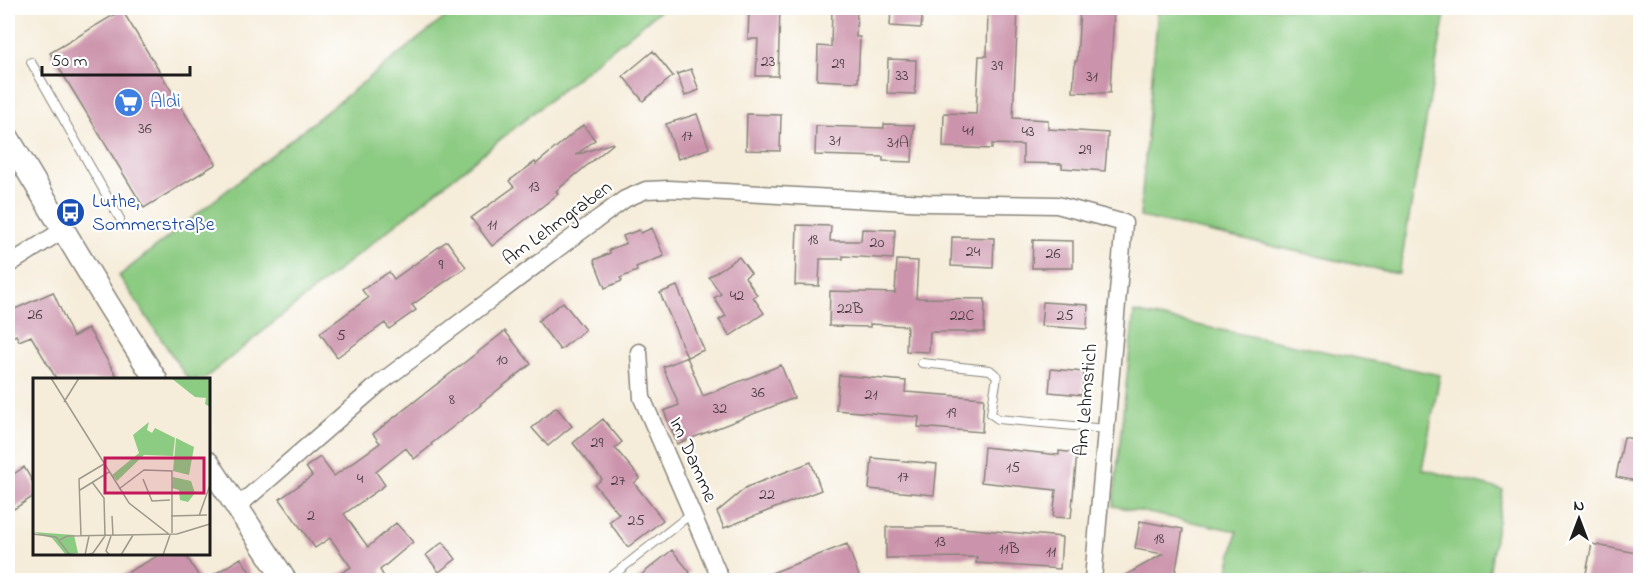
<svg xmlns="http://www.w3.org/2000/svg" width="1648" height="588" viewBox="0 0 1648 588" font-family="'Indie Flower',sans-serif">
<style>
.green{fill:#8ccb82;stroke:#54744f;stroke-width:1.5}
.building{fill:#cc94ac}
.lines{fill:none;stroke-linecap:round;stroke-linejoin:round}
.lane-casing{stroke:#88847a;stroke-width:10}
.street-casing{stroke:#88847a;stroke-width:19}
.secondary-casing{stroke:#88847a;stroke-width:25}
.lane{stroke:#fff;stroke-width:8}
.street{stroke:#fff;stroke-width:16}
.secondary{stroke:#fff;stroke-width:22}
.labels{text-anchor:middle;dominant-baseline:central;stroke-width:4.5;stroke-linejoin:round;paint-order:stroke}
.number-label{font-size:16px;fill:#483a40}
.shop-label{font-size:20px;fill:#366cbe;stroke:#fff;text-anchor:start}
.transit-label{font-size:20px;fill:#164399;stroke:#fff;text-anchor:start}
.street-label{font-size:20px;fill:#1c1c1c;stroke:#fff}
.inset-road{fill:none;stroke:#9e998d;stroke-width:1.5}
.view{fill:#c2185b;fill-opacity:0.15;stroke:#c2185b;stroke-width:3}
.inset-edge{fill:none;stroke:#1c1c1c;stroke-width:3}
</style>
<rect width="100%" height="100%" fill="#fff"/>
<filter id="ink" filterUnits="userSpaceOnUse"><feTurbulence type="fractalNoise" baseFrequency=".0167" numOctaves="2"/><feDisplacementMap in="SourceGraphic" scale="12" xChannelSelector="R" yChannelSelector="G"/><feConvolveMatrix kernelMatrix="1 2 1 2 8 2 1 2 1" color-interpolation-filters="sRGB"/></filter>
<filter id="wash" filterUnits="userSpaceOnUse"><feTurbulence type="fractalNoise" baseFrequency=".008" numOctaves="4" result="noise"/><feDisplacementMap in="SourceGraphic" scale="24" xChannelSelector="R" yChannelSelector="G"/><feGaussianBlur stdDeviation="1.35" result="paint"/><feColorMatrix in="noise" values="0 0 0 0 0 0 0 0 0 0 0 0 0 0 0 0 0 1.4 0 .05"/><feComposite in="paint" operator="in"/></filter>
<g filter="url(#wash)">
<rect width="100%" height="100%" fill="#f5ecd9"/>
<path class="green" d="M457 8H663L204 379H188L119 276Z
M1158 8H1446L1399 274 1140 217Z
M1134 312 1440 375 1422 469 1503 490 1488 580H1226L1237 531 1113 506Z"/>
<g id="blocks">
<path class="building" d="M749 8H780L778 76H756L758 39H748Z
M832 8H857L856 37H860L858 82 817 80 818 46 831 47Z
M891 8H923L921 28 890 26Z
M988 8H1018L1013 118 1048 120V129L1108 133 1105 171 1062 168V164L1023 163V145L992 144V149L943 147 944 113 976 114 979 56H987Z
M1080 8H1114L1110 93 1073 92 1075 61H1077Z
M122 10 216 164 144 208 50 53Z
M653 51 673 76 643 101 623 76Z
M888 59 916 60 915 94 887 93Z
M691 69 699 90 685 96 677 74Z
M697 114 709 148 678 159 666 124Z
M747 114 781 115 780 151 746 150Z
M884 124 914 125 912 162 883 161V157L815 155 816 126 884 128Z
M583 125 595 140 576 155 612 143 613 144 556 191 558 194 492 246 471 218 514 187 509 181 535 162 536 164Z
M797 225 831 226 830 241H861L862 229 895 230 893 259 843 256V259H820L819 286 795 285Z
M652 228 664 256 636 267 637 271 620 278 622 281 605 288 594 260 610 253 609 250 626 243 623 236 639 230 641 233Z
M952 237 994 238 993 268 951 266Z
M1033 240 1073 241V268H1032Z
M447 241 466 267 412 305 416 310 389 329 385 323 337 357 320 333 368 298 362 290 389 272 394 279Z
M739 257 751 273 745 277 757 295 753 297 764 313 730 336 719 320 726 316 714 298 721 294 709 277Z
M897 260 918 261 916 298 985 299 984 332H930L929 352 906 351 907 326 870 324V327L829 326 830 291 895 293Z
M677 286 704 350 687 357 660 293Z
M53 292 73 337 88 328 119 380H57L31 336 19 341 16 335 8 339V312Z
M563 302 585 330 560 350 538 321Z
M1043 302 1088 305 1087 329 1041 326Z
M505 331 531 364 480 404 481 405 431 444 432 445 414 459 406 448 376 472 385 485 344 514 368 547 396 523 413 542 380 570 386 580H330L351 567 330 538 315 548 280 499 312 476 306 467 320 457 334 476 380 443 373 434Z
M687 357 703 396 781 365 794 398 677 444 664 411 679 405 663 367Z
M1051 369 1084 372 1082 395 1049 392Z
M839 375 906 381 905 392 984 398 982 432 918 427 919 417 836 410Z
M556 407 572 426 548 446 532 428Z
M603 419 622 442 615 448 640 478 634 483 663 520 628 547 609 522 619 514 595 485 602 479 573 443Z
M1624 437 1641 441V482L1616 477Z
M984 447 1059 455V451L1077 453 1071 518 1053 517 1056 490 981 482Z
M872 458 937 464 934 495 869 489Z
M811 462 821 490 724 528 717 512 747 487Z
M24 467 34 484V496L14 509 8 499V478Z
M1140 521 1183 529 1174 580H1117L1163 554 1135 549Z
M886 527H951L1062 537 1060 569 976 563 977 557 886 558Z
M443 542 456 559 439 572 426 555Z
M847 544 859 576 848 580H756V579Z
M1592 544 1641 554V580H1596L1585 578Z
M672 550 690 572 679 580H635Z
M161 554H185L201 580H114Z
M241 558 255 580H205Z"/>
</g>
</g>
<g filter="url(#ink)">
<use href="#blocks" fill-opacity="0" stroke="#88847a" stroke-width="1.5"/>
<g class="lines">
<defs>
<path id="lane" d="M31 62 120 219
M922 363 990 370 997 376 991 414 998 419 1106 429
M607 580 692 513"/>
<path id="street" d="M8 265 63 230
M639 352 642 398 721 580
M237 507 380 383 573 237 625 199 646 190 669 189 927 203 1057 205 1124 223 1093 580"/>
<path id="secondary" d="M8 138 108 304 156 380
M208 463 285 580"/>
</defs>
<use href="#lane" class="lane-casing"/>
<use href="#street" class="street-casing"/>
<use href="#secondary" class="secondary-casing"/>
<use href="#lane" class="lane"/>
<use href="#street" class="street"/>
<use href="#secondary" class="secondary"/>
</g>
</g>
<defs>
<symbol id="supermarket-disc" viewBox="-11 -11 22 22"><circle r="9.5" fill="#3f7fe0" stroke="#fff"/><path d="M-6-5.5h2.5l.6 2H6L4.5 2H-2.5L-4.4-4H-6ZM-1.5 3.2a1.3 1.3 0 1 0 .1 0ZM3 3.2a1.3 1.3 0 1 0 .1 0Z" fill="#fff"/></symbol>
<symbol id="bus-disc" viewBox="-11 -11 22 22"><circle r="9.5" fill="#1a4fb4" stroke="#fff"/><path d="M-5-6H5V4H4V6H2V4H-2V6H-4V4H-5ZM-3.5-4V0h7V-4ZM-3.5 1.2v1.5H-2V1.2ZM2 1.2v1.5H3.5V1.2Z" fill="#fff"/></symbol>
</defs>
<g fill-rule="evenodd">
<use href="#supermarket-disc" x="112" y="86" width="33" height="33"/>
<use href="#bus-disc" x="54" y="196" width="33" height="33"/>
</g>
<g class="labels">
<g class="number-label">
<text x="768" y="62">23</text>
<text x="838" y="64">29</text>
<text x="997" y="66">39</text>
<text x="902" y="76">33</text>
<text x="1092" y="77">31</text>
<text x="145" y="129">36</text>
<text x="968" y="131">41</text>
<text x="1028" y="132">43</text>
<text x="687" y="136">17</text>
<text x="835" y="141">31</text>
<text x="898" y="143">31A</text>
<text x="1085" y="150">29</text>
<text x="534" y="187">13</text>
<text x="492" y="225">11</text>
<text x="813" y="240">18</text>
<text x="877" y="243">20</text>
<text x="973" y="252">24</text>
<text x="1053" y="254">26</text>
<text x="441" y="265">9</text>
<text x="737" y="296">42</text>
<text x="850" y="309">22B</text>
<text x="35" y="315">26</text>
<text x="962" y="316">22C</text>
<text x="1065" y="316">25</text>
<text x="341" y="336">5</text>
<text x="502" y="360">10</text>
<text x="758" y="393">36</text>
<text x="871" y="395">21</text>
<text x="452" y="400">8</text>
<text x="720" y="409">32</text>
<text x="951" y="413">19</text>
<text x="597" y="443">29</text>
<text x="1013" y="468">15</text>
<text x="903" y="477">17</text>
<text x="360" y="479">4</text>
<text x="618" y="481">27</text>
<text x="767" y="495">22</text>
<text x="311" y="516">2</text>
<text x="636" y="521">25</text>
<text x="1159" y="539">18</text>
<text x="940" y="542">13</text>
<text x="1009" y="549">11B</text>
<text x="1051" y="552">11</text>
</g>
<g class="shop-label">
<text x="150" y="102">Aldi</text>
</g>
<g class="transit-label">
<text x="92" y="202">Luthe,<tspan x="92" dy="23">Sommerstraße</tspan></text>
</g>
<g class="street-label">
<text transform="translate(558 224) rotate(-36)">Am Lehmgraben</text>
<text transform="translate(1087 400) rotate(-85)">Am Lehmstich</text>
<text transform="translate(692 460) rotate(66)">Im Damme</text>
</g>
</g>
<g transform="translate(33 378)">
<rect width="177" height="177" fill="#f5ecd9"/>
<path d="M138 0H177V29L172 26 173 20 162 19ZM116 44 114 52 119 55 122 50 142 60 140 78 111 77 84 103 79 97 106 75 100 57ZM143 60 161 69 156 97 140 93ZM140 99 158 103 162 115 155 124 147 122 146 112 139 110ZM0 154 41 157 45 175 33 177 19 160Z" fill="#8ccb82"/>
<path class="inset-road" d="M18 0 96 125 137 157M31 24 46 0M110 101 119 123 137 122M59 104 71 120 72 158M86 111 111 92 139 93V155M47 112 76 94M79 138 80 158M138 138 174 137M166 138 177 107M0 156 23 159 37 177M48 158 46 101 71 86M27 162 34 158 144 156 177 146M76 176 73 173 78 158M52 177 56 158M54 177 60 175 72 158M88 177 100 157M130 177 137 157"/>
<path class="view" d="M72 80H171V115H72Z"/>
<rect width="177" height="177" class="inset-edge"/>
</g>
<rect width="1648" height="588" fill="none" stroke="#fff" stroke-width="30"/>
<g transform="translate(1579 519)" stroke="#ffffff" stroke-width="4.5" paint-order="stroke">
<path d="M0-4.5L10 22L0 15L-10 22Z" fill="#1c1c1c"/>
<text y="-9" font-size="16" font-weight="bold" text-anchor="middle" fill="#1c1c1c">N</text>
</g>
<path d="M42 66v9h148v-9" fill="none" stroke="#1c1c1c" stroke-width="3"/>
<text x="51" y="66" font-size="18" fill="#1c1c1c" stroke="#ffffff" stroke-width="4.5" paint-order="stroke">50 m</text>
</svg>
